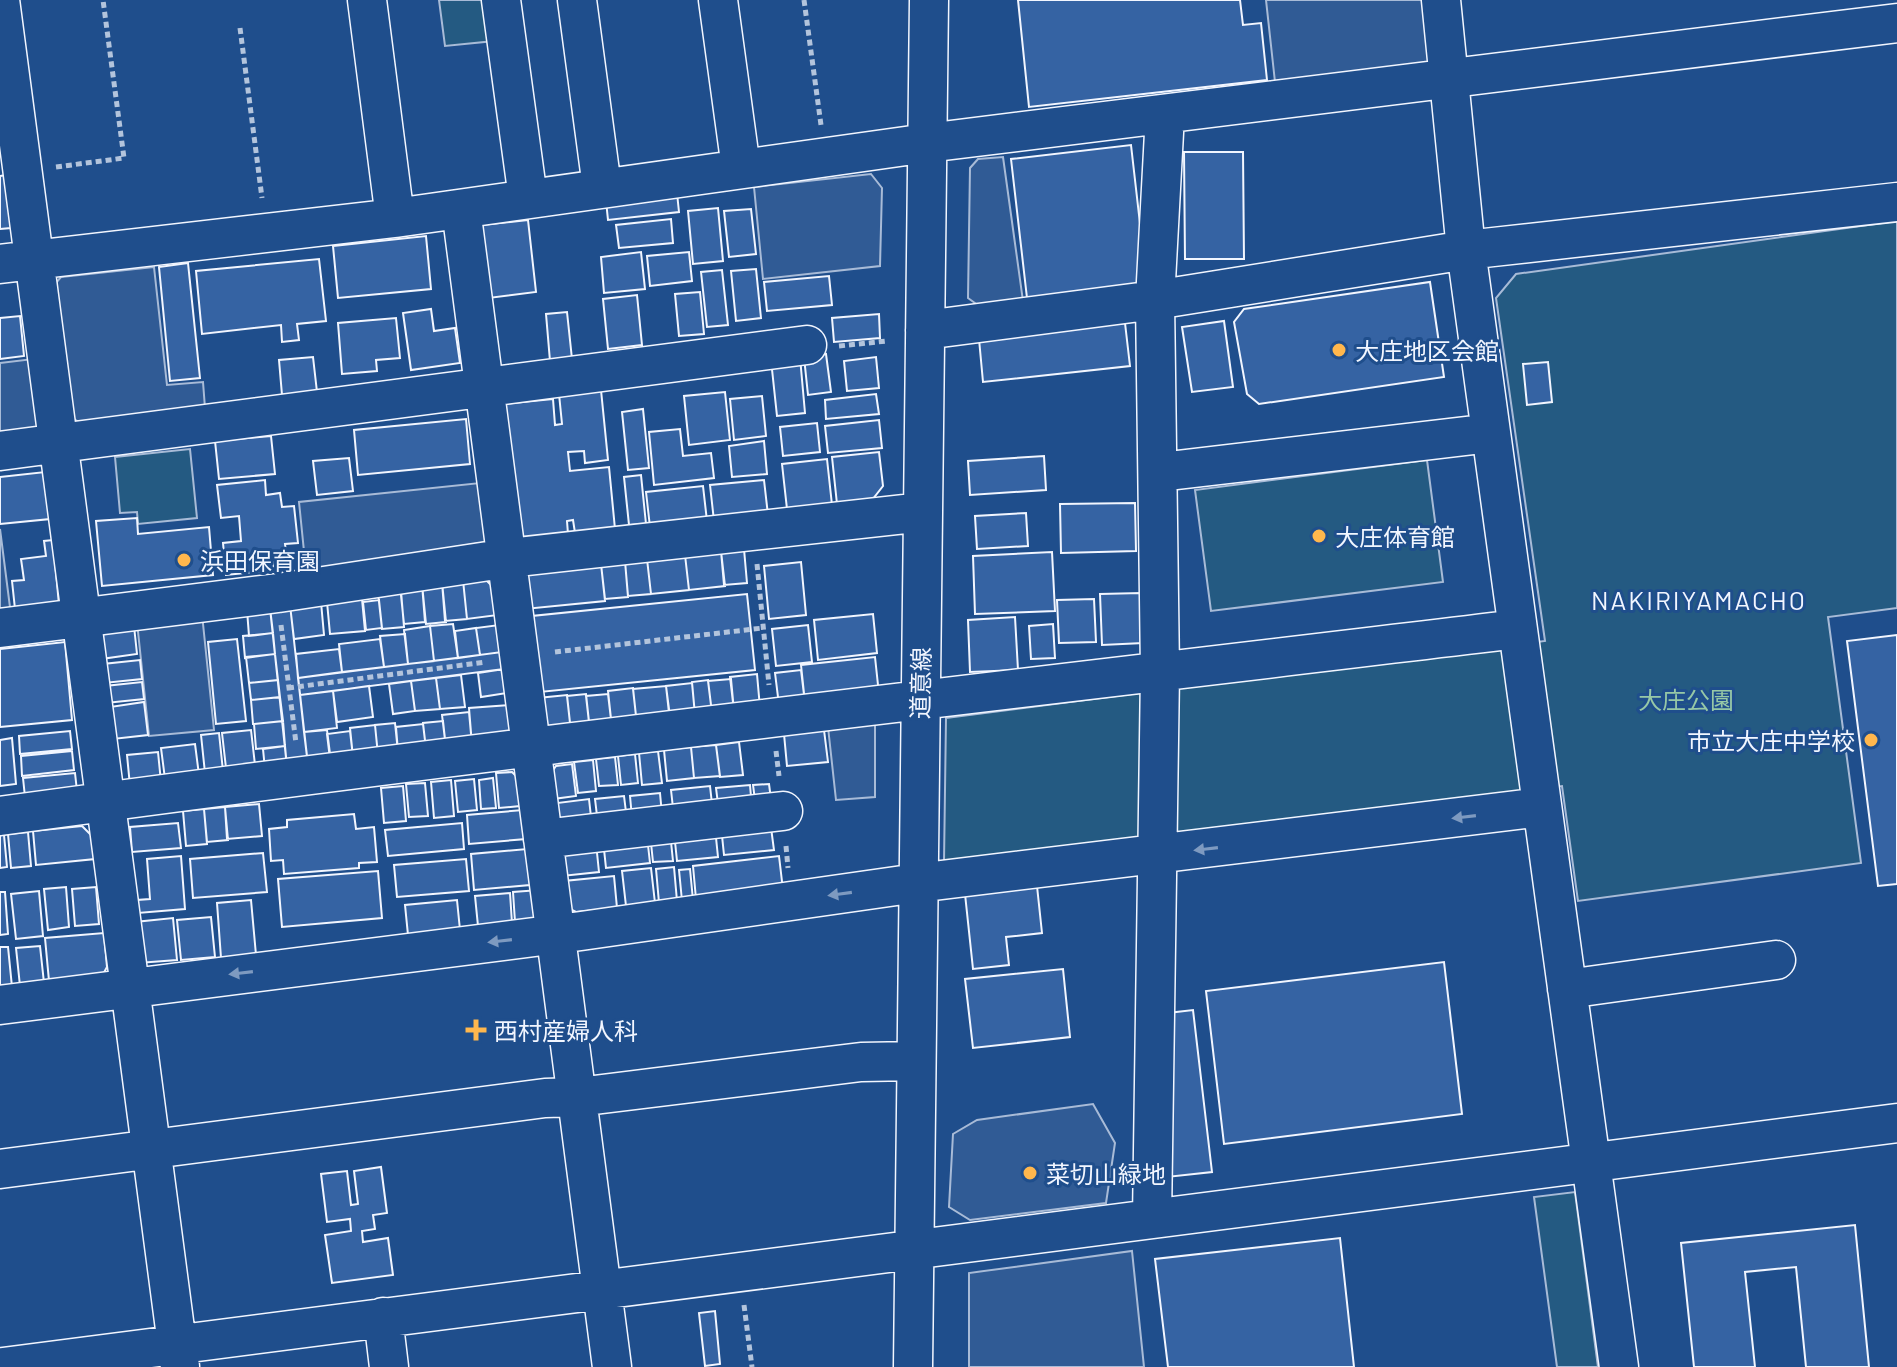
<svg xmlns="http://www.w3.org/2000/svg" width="1897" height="1367" viewBox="0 0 1897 1367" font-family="Barlow,'Noto Sans JP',sans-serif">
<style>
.green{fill:#245a82;stroke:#a8bbd7;stroke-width:2}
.parking{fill:#305b95;stroke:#a8bbd7;stroke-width:2}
.building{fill:#3563a3;stroke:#f2f6ff;stroke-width:2}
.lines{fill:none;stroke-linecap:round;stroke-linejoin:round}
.minor-casing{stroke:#f2f6ff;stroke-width:41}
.path{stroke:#b3c4dc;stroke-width:5;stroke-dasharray:6 4;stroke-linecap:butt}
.minor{stroke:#1f4e8c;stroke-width:38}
.oneway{fill:#7e9ac0}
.poi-dot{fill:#ffb74d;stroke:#1f4e8c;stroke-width:3}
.labels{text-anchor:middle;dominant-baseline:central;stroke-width:6;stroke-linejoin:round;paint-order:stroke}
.poi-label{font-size:24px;fill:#f2f6ff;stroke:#1f4e8c;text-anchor:start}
.street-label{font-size:24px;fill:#f2f6ff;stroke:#1f4e8c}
.park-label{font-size:24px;fill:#97c8a6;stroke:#1f4e8c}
.neighbourhood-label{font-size:26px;letter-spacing:2px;fill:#f2f6ff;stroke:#1f4e8c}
</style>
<rect width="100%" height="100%" fill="#1f4e8c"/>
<path class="green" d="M439 0H489L494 41 445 46Z
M1897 221V608L1828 617 1861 863 1578 901 1562 786 944 862 946 718 1545 641 1496 298 1516 274Z
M190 449 197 518 138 524 137 512 120 513 115 457Z
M1427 460 1443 582 1211 611 1195 490Z
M1575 1192 1598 1367H1557L1534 1197Z"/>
<path class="parking" d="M1266 0H1424L1431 66 1275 82Z
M1003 157 1023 301 979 306 968 298 970 168 978 159Z
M871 174 882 188 880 266 763 279 754 187Z
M154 267 167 385 203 382 205 408 84 425 69 416 55 284 61 277Z
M33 359 40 428 0 432V363Z
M480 483 486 542 306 571 299 502Z
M0 529 11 615 0 617Z
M202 614 214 730 149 736 137 622Z
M875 722V797L836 800 828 727Z
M1093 1104 1115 1143 1106 1203 970 1220 949 1207 953 1134 977 1120Z
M1132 1251 1144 1367H969V1273Z"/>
<path class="building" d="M1018 0H1240L1243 25 1261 23 1267 80 1029 107Z
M1131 145 1146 276 1138 284 1027 298 1011 159Z
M1184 152H1243L1244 259H1185Z
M6 175 11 228 0 229V176Z
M677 193 679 212 608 220 606 201Z
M718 208 723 261 693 264 688 211Z
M751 209 756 254 729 257 724 211Z
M671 219 673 243 619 248 616 225Z
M528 220 536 292 489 298 481 225Z
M426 236 431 289 338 298 333 246Z
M641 252 645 289 604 293 601 257Z
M689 252 692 281 650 286 647 256Z
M319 259 326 321 297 324 299 340 282 342 281 325 202 334 196 271Z
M188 263 200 378 170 381 159 267Z
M756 269 761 318 736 321 731 271Z
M722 270 728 325 707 327 701 272Z
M829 276 832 305 767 311 764 282Z
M1430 282 1444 377 1259 404 1247 394 1234 322 1244 309Z
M700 292 704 334 679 336 675 294Z
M637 295 642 345 608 349 603 299Z
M431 309 434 331 455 328 460 363 411 370 403 313Z
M567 312 572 359 550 361 546 314Z
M879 314 880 338 834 342 832 318Z
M20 316 24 356 0 359V318Z
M396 318 400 358 376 360 377 371 342 374 338 323Z
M1224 321 1233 387 1192 392 1182 327Z
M1125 323 1130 366 983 382 979 339Z
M826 354 831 392 808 395 804 357Z
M313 357 317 392 282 395 279 360Z
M800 357 805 413 777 416 771 360Z
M876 357 879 388 847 391 844 361Z
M1548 362 1552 402 1527 405 1523 364Z
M601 390 608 460 585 463 584 451 568 452 570 471 609 467 615 529 575 533 573 520 567 521 568 534 517 539 503 404 553 399 555 425 562 424 559 394Z
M725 392 730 440 689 445 684 396Z
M876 394 879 414 826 419 825 400Z
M762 396 766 436 734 440 730 399Z
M643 409 649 468 628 470 622 412Z
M466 419 470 464 358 475 354 430Z
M879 420 882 448 828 453 825 426Z
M817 423 820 452 783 456 780 427Z
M680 429 683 456 711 453 714 478 654 485 649 432Z
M271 436 275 474 219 479 215 441Z
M764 441 767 474 732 477 729 446Z
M879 452 883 486 872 500 837 504 832 457Z
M1044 456 1046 490 970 495 968 461Z
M349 458 353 491 317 495 313 461Z
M827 459 832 505 787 509 782 464Z
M45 472 50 519 0 524V477Z
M641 475 646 524 629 525 624 477Z
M265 480 266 495 280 493 282 507 294 506 298 543 285 544 287 560 273 561 274 570 226 575 223 543 241 541 239 516 221 518 217 485Z
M764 480 768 515 714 521 710 485Z
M703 486 707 521 650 527 646 492Z
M1135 503 1136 551 1061 553 1060 504Z
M1026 513 1028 546 977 549 975 516Z
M137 518 138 534 209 527 213 575 102 586 96 521Z
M53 540 59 605 15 609 12 581 24 580 21 559 46 556 44 541Z
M744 549 747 583 724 585 721 551Z
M721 551 725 586 689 590 685 555Z
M1052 552 1055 611 975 614 973 556Z
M685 555 689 590 651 594 647 559Z
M647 559 651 594 628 596 625 561Z
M625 561 628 597 605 599 601 564Z
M801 562 806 615 769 619 764 566Z
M601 564 605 601 525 609 523 580 529 571Z
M483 577 495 589 498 615 467 619 463 580Z
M463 580 467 619 445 621 442 582Z
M442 582 446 622 426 624 422 584Z
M422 584 425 622 404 624 400 586Z
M401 591 404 627 382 629 378 593Z
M1141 593 1143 643 1102 645 1100 594Z
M747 594 755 670 540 692 532 616Z
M362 599 365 631 330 634 327 602Z
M1094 599 1096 642 1059 643 1057 600Z
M379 600 382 628 366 630 363 602Z
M321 602 324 635 294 639 290 605Z
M290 605 308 765 287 767 270 608Z
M270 608 273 633 249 636 247 610Z
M873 614 877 653 818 660 814 620Z
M1015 617 1018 670 970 672 968 620Z
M453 624 458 658 434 661 430 626Z
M1053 624 1055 658 1031 659 1029 626Z
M499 625 502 652 480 655 476 628Z
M808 625 812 662 776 666 772 629Z
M134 626 137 654 101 659 98 636 106 629Z
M430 626 434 661 408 664 404 630Z
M476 628 480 655 458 658 455 631Z
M273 633 275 654 245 658 243 636Z
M405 634 408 664 384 667 380 636Z
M1897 635V884L1878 886 1847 641Z
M237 639 246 721 216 724 208 642Z
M380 639 384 667 342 672 339 644Z
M65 642 72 720 0 727V649Z
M339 649 342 672 298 678 296 654Z
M502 652 504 669 300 695 298 678Z
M275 654 278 680 249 683 246 657Z
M875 657 878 685 871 694 805 703 801 665Z
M140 660 142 679 104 683 103 664Z
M504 669 507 693 481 697 478 673Z
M801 670 805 703 779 705 775 673Z
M757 674 760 708 734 711 730 677Z
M461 675 465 707 440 709 436 678Z
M436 678 440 709 415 711 411 681Z
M731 679 734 711 712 713 708 681Z
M278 680 280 697 251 700 249 683Z
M708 680 712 713 695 715 692 682Z
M411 681 415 711 393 714 389 684Z
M142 682 144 699 106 703 105 686Z
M692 683 695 715 670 717 666 686Z
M369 686 373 717 337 722 333 691Z
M666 686 670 722 637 725 633 689Z
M633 688 637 725 612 728 608 691Z
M333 691 337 728 304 732 300 695Z
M586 694 590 731 571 732 567 696Z
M608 694 612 728 590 731 586 696Z
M567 695 571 732 541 729 538 698Z
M280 697 283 721 253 724 251 700Z
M144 702 148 735 113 739 110 707Z
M510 705 512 731 472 745 469 708Z
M469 712 472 745 446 748 442 715Z
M283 721 285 746 256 749 254 724Z
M443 721 446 748 426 749 423 723Z
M395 723 398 752 378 755 375 725Z
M423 724 426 749 398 752 396 727Z
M375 725 378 755 353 757 350 728Z
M251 730 255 765 226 768 222 733Z
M327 730 331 762 308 765 304 732Z
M824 730 828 762 787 766 784 734Z
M70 731 72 749 20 754 19 736Z
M350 731 353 757 330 759 327 734Z
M219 733 223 771 205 773 201 735Z
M12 738 16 784 0 786V740Z
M739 742 743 775 720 777 716 745Z
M195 744 199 775 165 779 161 748Z
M716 745 720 776 694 778 691 747Z
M285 746 287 767 265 769 263 749Z
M691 747 694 778 667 781 664 750Z
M72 751 74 770 22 776 21 756Z
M658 751 662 783 642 785 639 753Z
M158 752 161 782 130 786 127 755Z
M635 754 638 783 621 785 618 756Z
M615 757 618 785 599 786 596 759Z
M593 760 596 791 578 793 574 762Z
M572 764 576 796 553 799 551 773 556 766Z
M512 772 518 778 520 806 499 808 496 773Z
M75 773 77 791 25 797 23 778Z
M493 778 496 808 481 809 479 780Z
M474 779 477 810 458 812 455 781Z
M451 780 454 816 434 818 431 782Z
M425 783 428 816 409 817 406 784Z
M769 784 772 807 756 808 753 785Z
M750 785 752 808 719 812 716 788Z
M403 786 406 821 384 823 381 788Z
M710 786 713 813 674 817 671 790Z
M660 793 662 815 632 818 630 796Z
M624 796 627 820 598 824 595 799Z
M589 799 592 826 560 830 557 803Z
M259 804 262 836 227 839 225 807Z
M225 807 228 840 207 842 204 809Z
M204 809 207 844 186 846 183 811Z
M523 810 526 839 469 844 467 815Z
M354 814 356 829 374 827 377 862 359 863V868L284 874 283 860 271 861 269 829 287 827V820Z
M770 820 774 850 724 855 721 826Z
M178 823 181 848 132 852 130 827Z
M462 823 464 849 388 856 385 830Z
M82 826 93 837 95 859 36 865 33 831Z
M715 828 718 857 677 861 674 832Z
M28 832 31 866 11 868 8 834Z
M670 832 673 861 653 862 650 834Z
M0 835H4L7 867 0 868Z
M647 836 650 863 606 868 603 840Z
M596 843 599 872 562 876 559 846Z
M527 849 530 885 474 890 471 854Z
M263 853 267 892 193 898 190 859Z
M181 856 185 909 138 913 137 900 150 899 147 859Z
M779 856 783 890 696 899 693 866Z
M466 859 469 891 397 897 394 865Z
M674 867 677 901 659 903 656 869Z
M651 868 655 903 626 906 622 871Z
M690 869 693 900 682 901 679 870Z
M378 871 382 918 282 927 278 879Z
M614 876 617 908 576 912 568 908 564 881Z
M1037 886 1042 933 1006 937 1009 965 973 969 965 894Z
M66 887 69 927 48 930 44 889Z
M96 887 99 924 75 926 72 889Z
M539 890 536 920 515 922 513 892Z
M39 891 43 936 16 939 11 894Z
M0 892H5L8 934 0 935Z
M510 893 512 923 478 926 475 896Z
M251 900 256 955 221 958 217 903Z
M457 900 460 930 408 935 405 905Z
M211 917 215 957 181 960 177 920Z
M173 918 177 960 138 963 135 922Z
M104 933 107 967 102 976 49 981 45 938Z
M40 946 44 983 20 986 16 948Z
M0 947H8L12 987 0 989Z
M1444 962 1462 1114 1224 1144 1206 991Z
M1063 969 1070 1037 973 1048 965 979Z
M1193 1010 1212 1172 1167 1177 1168 1013Z
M381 1167 387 1213 373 1215 375 1229 362 1231 363 1242 388 1238 393 1275 332 1283 325 1235 351 1231 350 1219 327 1222 321 1174 347 1171 351 1205 358 1204 354 1171Z
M1855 1225 1869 1367H1806L1796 1267 1745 1272 1755 1367H1694L1681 1243Z
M1340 1238 1354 1367H1168L1155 1259Z
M715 1311 720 1364 705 1366 699 1313Z"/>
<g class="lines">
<defs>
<path id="minor" d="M0 0 180 1367
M367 0 395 218
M501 0 528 198
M577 0 602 187
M718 0 741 168
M1441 0 1466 250 1619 1367
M1165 114 1155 300 1466 250 1897 202
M461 209 612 1367
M0 264 395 218 927 143 1897 23
M925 330 1155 300 1160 672 1152 1219
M0 451 807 345
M1160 472 1491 433
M0 628 278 593 508 558 923 512
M0 816C505 747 1011 690 1517 629
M543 839 783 811
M1567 989 1776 960
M0 1005 581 931 917 883 1542 807
M0 1169 545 1098 578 1097 861 1062 916 1061
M383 1317 389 1367
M3 1367 1897 1123
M913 1367 929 0"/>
</defs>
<use href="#minor" class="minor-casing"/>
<path class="path" d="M804 0 821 125
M240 28 262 198
M56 167 124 158 103 0
M839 346 887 341
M757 564 769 685
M281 625 296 743
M555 652 763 628
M288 688 486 662
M776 751 779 776
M786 846 788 868
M744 1305 752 1367"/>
<use href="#minor" class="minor"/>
</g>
<defs><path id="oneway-solid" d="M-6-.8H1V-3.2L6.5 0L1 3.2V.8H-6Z" transform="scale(2)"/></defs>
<g class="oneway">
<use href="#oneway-solid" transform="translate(1464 817) rotate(173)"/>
<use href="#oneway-solid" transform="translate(1206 849) rotate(173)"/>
<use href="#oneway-solid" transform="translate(840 894) rotate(172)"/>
<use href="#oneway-solid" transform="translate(500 941) rotate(173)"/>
<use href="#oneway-solid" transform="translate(241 973) rotate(173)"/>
</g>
<g class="poi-dot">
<circle cx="1339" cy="350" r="8"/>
<circle cx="1319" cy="536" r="8"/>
<circle cx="184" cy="560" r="8"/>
<circle cx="1871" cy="740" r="8"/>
<path d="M472 1018h8v8h8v8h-8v8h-8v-8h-8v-8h8z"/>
<circle cx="1030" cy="1173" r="8"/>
</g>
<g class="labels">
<g class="poi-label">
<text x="1355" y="350">大庄地区会館</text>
<text x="1335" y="536">大庄体育館</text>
<text x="200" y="560">浜田保育園</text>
<text x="1855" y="740" text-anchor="end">市立大庄中学校</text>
<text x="494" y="1030">西村産婦人科</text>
<text x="1046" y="1173">菜切山緑地</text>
</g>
<g class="street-label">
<text transform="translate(920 683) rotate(-89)">道意線</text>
</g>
<g class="park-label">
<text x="1686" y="699">大庄公園</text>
</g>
<g class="neighbourhood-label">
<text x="1699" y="599">NAKIRIYAMACHO</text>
</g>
</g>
</svg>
